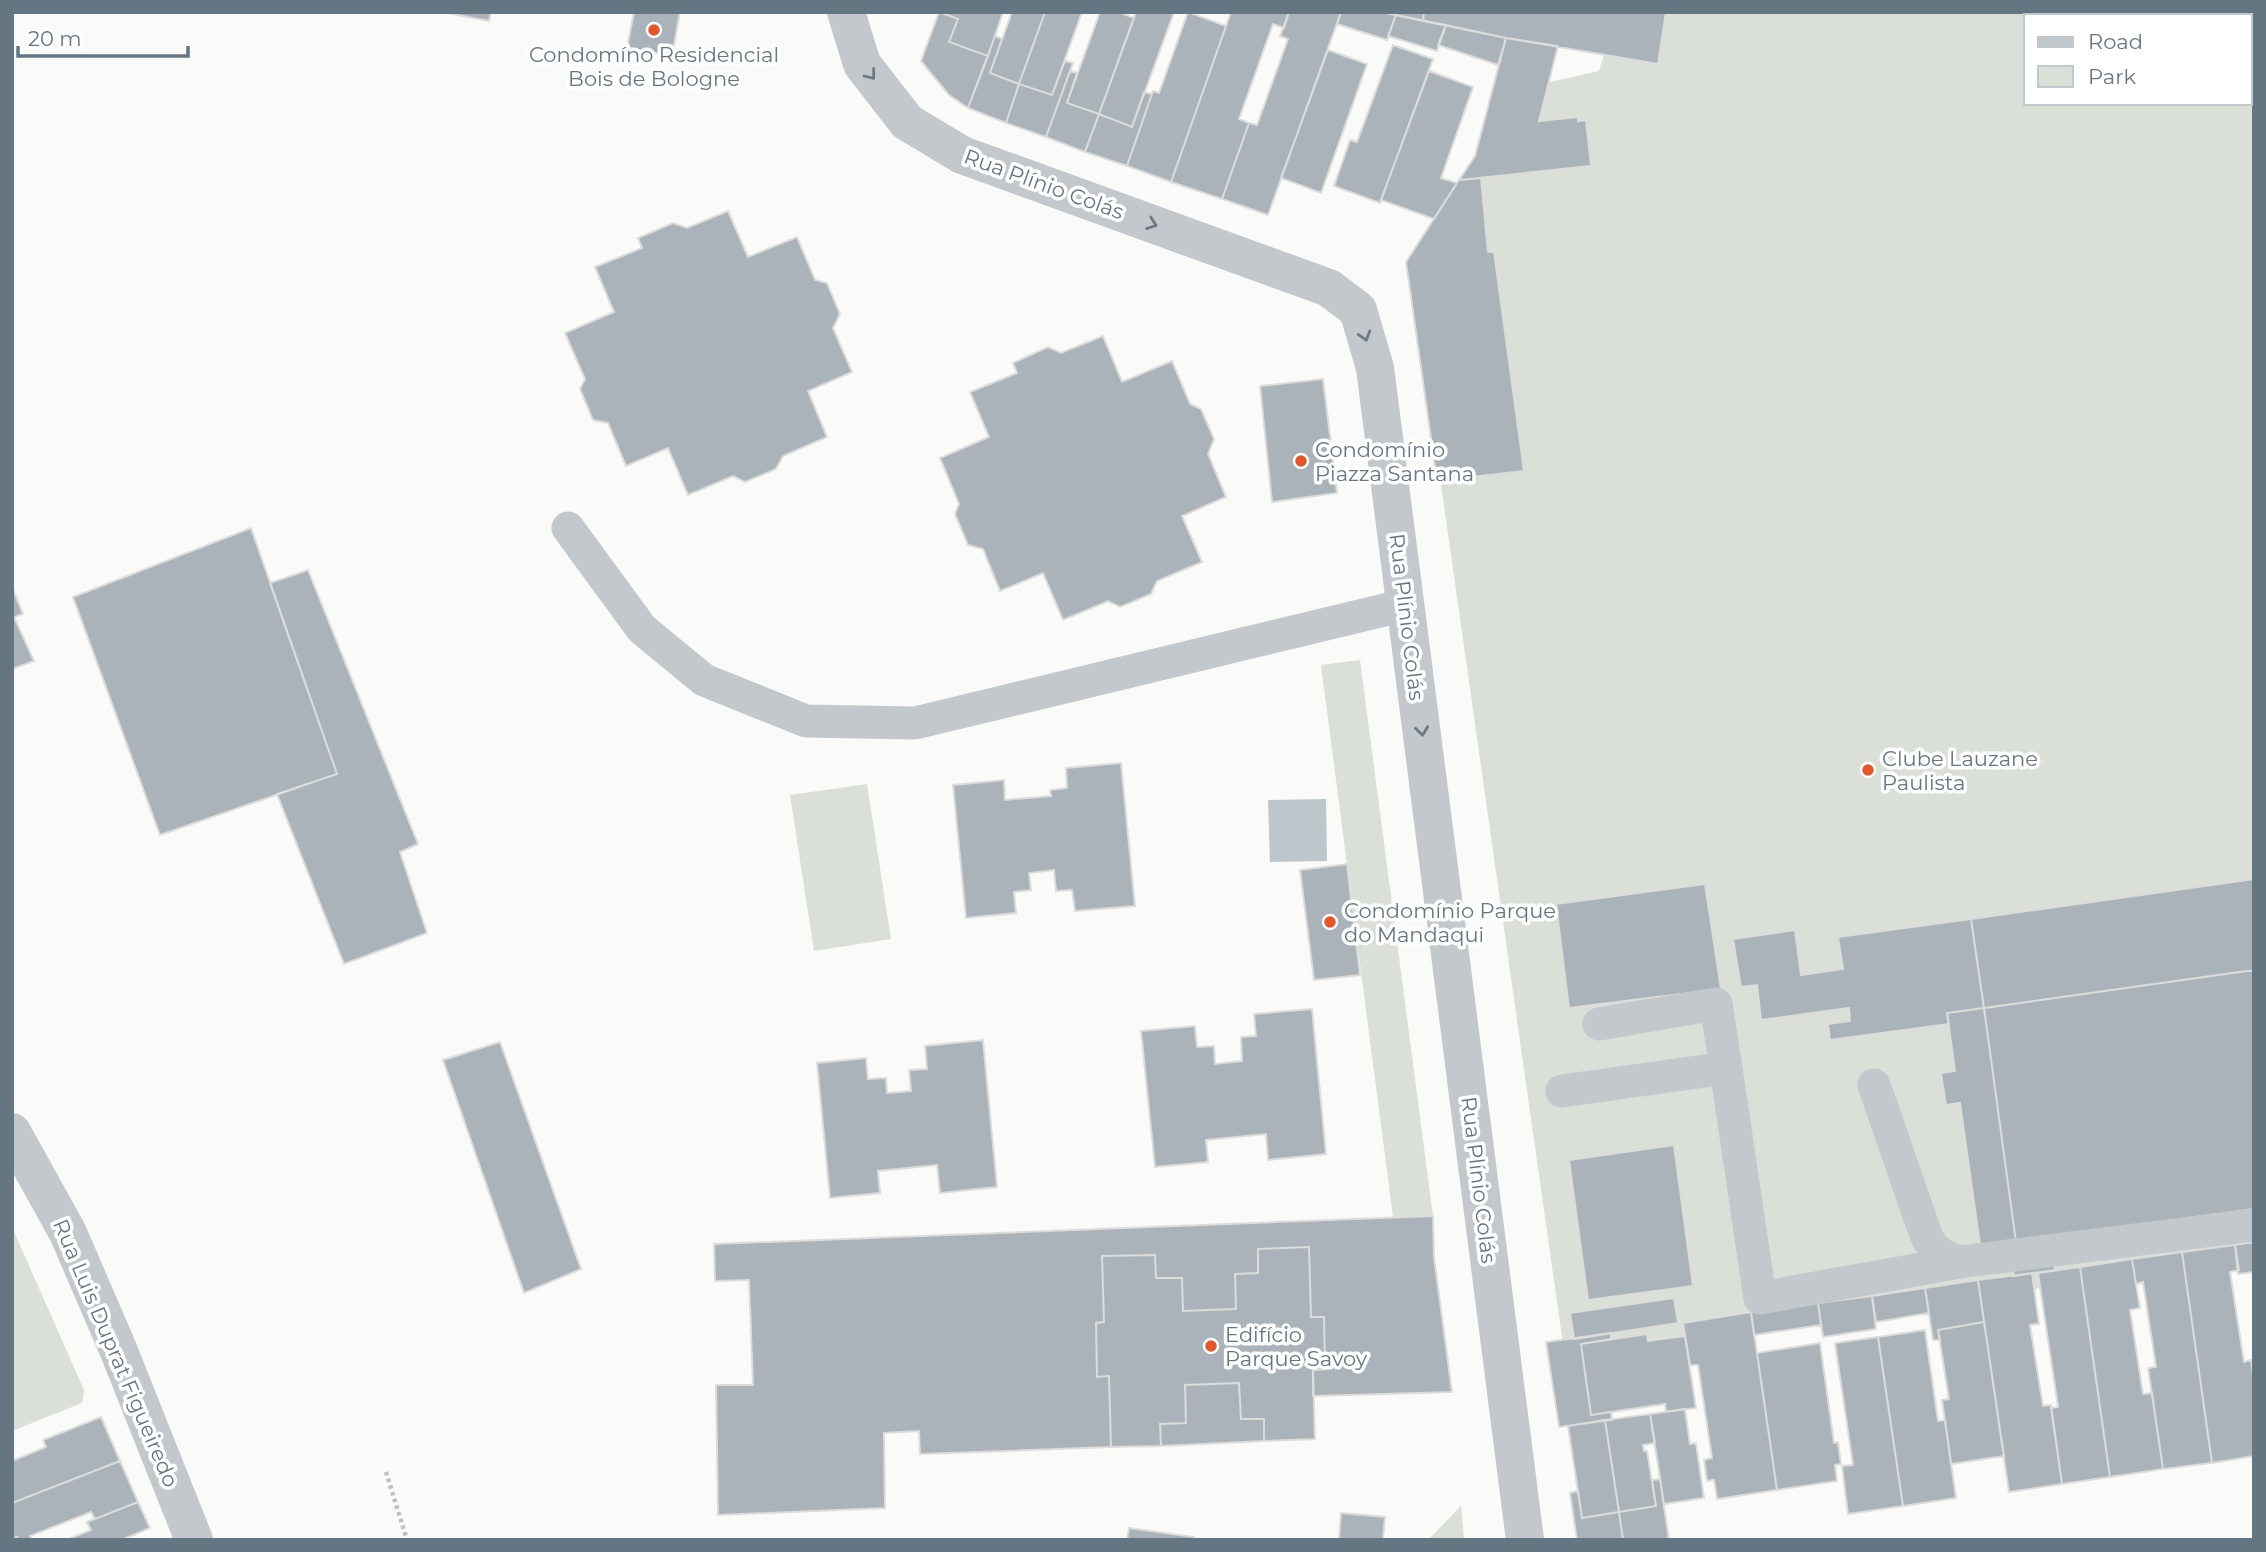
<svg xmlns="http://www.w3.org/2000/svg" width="2266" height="1552" viewBox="0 0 2266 1552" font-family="Montserrat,sans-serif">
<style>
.green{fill:#dadfd7;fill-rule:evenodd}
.water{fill:#bbc7cb}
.building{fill:#aab3b9;stroke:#dcdcda;stroke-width:2}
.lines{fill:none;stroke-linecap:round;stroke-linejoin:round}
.path{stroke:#bbbfc2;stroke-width:4.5;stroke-dasharray:3.5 3.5;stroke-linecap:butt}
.service{stroke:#c3c8cc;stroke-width:33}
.minor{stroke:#c3c8cc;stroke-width:38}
.oneway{stroke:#6a7a87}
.poi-dot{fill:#e4572e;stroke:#fff;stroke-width:2.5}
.labels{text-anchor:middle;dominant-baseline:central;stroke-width:7;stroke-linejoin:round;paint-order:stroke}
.poi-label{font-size:21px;fill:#657683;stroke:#fff;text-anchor:start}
.street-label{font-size:21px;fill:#657683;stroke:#fff}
</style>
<rect width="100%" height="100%" fill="#fafaf8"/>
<path class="green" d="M1617 12H2254V1260L1564 1351 1412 280 1507 92 1599 71ZM2026 16H2250V103H2026Z
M1360 660 1433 1216 1393 1217 1321 665Z
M867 784 891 939 814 951 790 795Z
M12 1227 84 1390 82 1403 12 1431Z
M1461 1506 1464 1540H1428Z"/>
<path class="water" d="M1326 799 1327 861 1270 862 1268 800Z"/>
<path class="building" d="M442 12H491L489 21Z
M634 12H680L672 56 627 48Z
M939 12 958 19 949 42 988 56 968 108 949 95 921 61Z
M940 12H1003L988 56 949 42 958 19Z
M1012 12H1045L1019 84 990 73Z
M1045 12H1082L1052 95 1019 84Z
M1100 12H1119L1134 18 1099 114 1067 103Z
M1136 12H1174L1132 127 1099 114Z
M1188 12 1226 26 1171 182 1127 166 1153 91 1159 93Z
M1231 12H1289L1284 28 1273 24 1239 119 1249 123 1222 199 1171 182Z
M1289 12H1341L1268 215 1222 199 1249 123 1257 125 1288 39 1280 36Z
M1341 12H1381L1396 15 1387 40 1337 24Z
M1381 12H1424L1423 21Z
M1424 12H1666L1658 64 1506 38 1423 21Z
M1396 15 1446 25 1437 51 1388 36Z
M1446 25 1506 38 1498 65 1438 45Z
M995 36 1002 39 990 73 1019 84 1006 123 968 108Z
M1506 38 1558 46 1539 121 1578 117V121L1586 120 1591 166 1459 180 1475 156Z
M1393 45 1433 59 1380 203 1334 186 1350 140 1357 142Z
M1328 50 1367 64 1321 193 1281 178Z
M1065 61 1073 63 1046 137 1006 123 1019 84 1052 95Z
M1070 71 1077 73 1067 103 1099 114 1085 152 1046 137Z
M1429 71 1473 87 1441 178 1457 183 1434 219 1381 200Z
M1144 92 1152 94 1127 166 1085 152 1099 114 1132 127Z
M1481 178 1488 252H1494L1524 471 1437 481 1406 262 1459 180Z
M728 211 748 257 797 237 815 280 827 283 840 314 833 328 852 372 808 391 827 437 783 456 776 469 745 482 733 476 688 495 668 448 626 466 608 423 593 420 580 389 585 379 565 333 614 312 595 267 642 248 638 238 673 223 687 228Z
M1103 336 1122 382 1172 361 1190 404 1201 409 1214 439 1208 454 1226 497 1182 516 1202 562 1157 581 1151 594 1120 607 1108 601 1063 620 1043 573 1000 591 983 549 968 545 955 514 959 504 940 458 989 437 970 392 1017 373 1013 363 1048 347 1061 353Z
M1323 379 1337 493 1272 502 1260 386Z
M251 528 337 774 160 835 73 597Z
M308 570 418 844 400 852 427 933 344 964 277 794 337 774 270 583Z
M12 587 23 614 14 617 34 661 12 669Z
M1121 763 1135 906 1075 911 1072 890 1056 891 1054 870 1029 873 1031 890 1014 892 1016 913 966 918 953 785 1004 780 1005 800 1051 796 1050 790 1067 788 1066 768Z
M1347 864 1360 975 1314 980 1300 870Z
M2254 879V970L1984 1008 1971 919Z
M1705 884 1721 989 1569 1008 1556 904Z
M1971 919 1984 1008 1947 1013 1949 1024 1830 1040 1828 1024 1850 1021 1849 1008 1761 1020 1757 985 1741 987 1733 939 1795 930 1801 975 1843 969 1838 937Z
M2254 970V1209L2016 1242 1984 1008Z
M1984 1008 2016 1242 2050 1237 2055 1270 2014 1276 2010 1241 1980 1245 1960 1103 1946 1105 1941 1073 1955 1071 1947 1013Z
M1312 1009 1326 1154 1268 1160 1266 1134 1206 1140 1208 1162 1155 1167 1141 1031 1195 1026 1197 1047 1214 1046 1215 1064 1242 1061 1241 1037 1256 1036 1254 1014Z
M983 1040 997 1187 940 1193 937 1165 878 1171 880 1193 830 1198 817 1063 866 1058 868 1079 886 1078 887 1093 911 1091 909 1070 927 1069 925 1046Z
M500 1042 581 1269 524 1293 443 1060Z
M1674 1145 1693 1286 1588 1300 1569 1160Z
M1433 1216 1434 1257 1452 1392 1313 1396V1370L1325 1369 1324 1317H1311L1309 1247 1258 1249V1273L1235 1274 1236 1309 1183 1311 1182 1278H1156L1155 1255 1102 1256 1104 1322 1096 1323 1097 1377 1109 1376 1111 1447 920 1454 919 1431 884 1433 885 1508 718 1515 716 1385H753L749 1280 715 1281 714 1244Z
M2254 1242V1272L2238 1274 2235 1245Z
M2235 1245 2239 1270 2230 1272 2244 1362 2251 1360 2254 1383V1456L2212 1463 2182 1252Z
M1309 1247 1311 1317H1324L1325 1369 1313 1370 1315 1439 1264 1441V1419H1241L1239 1383 1185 1385 1186 1423 1160 1424 1161 1446 1111 1447 1109 1376 1097 1377 1096 1323 1104 1322 1102 1256 1155 1255 1156 1278H1182L1183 1311 1236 1309 1235 1274 1258 1273V1249Z
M2182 1252 2212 1463 2163 1469 2148 1368 2156 1367 2143 1282 2136 1284 2132 1259Z
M2132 1259 2140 1308 2130 1310 2143 1394 2152 1393 2163 1469 2110 1477 2080 1267Z
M2080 1267 2110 1477 2062 1484 2051 1408 2058 1407 2038 1273Z
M2032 1273 2039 1324 2030 1325 2043 1406 2051 1405 2062 1484 2009 1492 1978 1280Z
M1978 1280 1984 1322 1938 1330 1940 1340H1933L1925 1288Z
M1925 1288 1929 1313 1876 1322 1872 1296Z
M1872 1296 1876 1329 1823 1337 1818 1303Z
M1674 1298 1678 1323 1574 1339 1570 1313Z
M1818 1303 1821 1325 1754 1335 1751 1312Z
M1751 1312 1777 1490 1717 1499 1714 1480 1707 1481 1704 1460 1712 1458 1698 1365H1690L1683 1323Z
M1984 1322 2004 1456 1951 1464 1942 1400 1949 1399 1938 1330Z
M1925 1330 1938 1421 1945 1420 1956 1498 1903 1506 1878 1337Z
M1611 1333V1339L1581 1344 1591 1415 1611 1412 1612 1420 1559 1427 1546 1342Z
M1647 1334 1648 1341 1685 1336 1696 1408 1666 1412 1665 1404 1591 1415 1581 1344Z
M1878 1337 1903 1506 1848 1514 1842 1466 1853 1465 1835 1343Z
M1820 1343 1834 1443 1838 1442 1841 1464 1835 1465 1837 1481 1777 1490 1757 1353Z
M1239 1383 1241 1419H1264V1441L1161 1446 1160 1424 1186 1423 1185 1385Z
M1685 1409 1690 1444 1696 1443 1704 1498 1664 1504 1650 1414Z
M1650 1414 1655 1443 1643 1445 1644 1451H1647L1656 1506 1619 1512 1605 1420Z
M101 1417 120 1461 12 1503V1461L46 1447 43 1440Z
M1605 1420 1619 1512 1582 1518 1568 1426Z
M120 1461 138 1502 95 1519 91 1512 30 1536 32 1540H18L17 1537 12 1539V1503Z
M1660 1479 1669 1540H1623L1619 1512 1656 1506 1652 1480Z
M1578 1491 1582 1518 1619 1512 1623 1540H1577L1570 1493Z
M138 1502 150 1528 121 1540H66L91 1530 87 1522Z
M1341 1513 1385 1517 1383 1540H1339Z
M1129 1528 1194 1537V1540H1127Z"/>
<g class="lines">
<path class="path" d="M386 1472 407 1540"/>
<path class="service" d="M568 528 642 629 704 680 806 721 915 723 1405 605
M1599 1024 1716 1004 1726 1068
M1874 1085 1926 1235C1934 1252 1943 1256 1960 1262L2254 1225
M1562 1091 1726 1068 1760 1298 1960 1262"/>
<path class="minor" d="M846 12 862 64 907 122 962 155 1329 288 1358 310 1375 368 1525 1540
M12 1132 68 1233 118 1349 194 1540"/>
</g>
<defs><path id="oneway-chevron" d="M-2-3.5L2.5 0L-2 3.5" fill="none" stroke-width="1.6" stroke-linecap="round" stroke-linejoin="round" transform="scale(1.75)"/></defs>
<g class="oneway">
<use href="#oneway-chevron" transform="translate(871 75) rotate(52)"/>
<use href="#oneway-chevron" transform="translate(1152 224) rotate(20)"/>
<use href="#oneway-chevron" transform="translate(1365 336) rotate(73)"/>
<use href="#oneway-chevron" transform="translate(1422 731) rotate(83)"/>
</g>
<g class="poi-dot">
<circle cx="654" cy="30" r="7"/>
<circle cx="1301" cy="461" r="7"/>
<circle cx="1868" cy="770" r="7"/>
<circle cx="1330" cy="922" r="7"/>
<circle cx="1211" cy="1346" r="7"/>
</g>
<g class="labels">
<g class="poi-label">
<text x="654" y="54" text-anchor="middle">Condomíno Residencial<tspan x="654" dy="24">Bois de Bologne</tspan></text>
<text x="1315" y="449">Condomínio<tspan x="1315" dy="24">Piazza Santana</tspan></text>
<text x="1882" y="758">Clube Lauzane<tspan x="1882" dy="24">Paulista</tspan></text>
<text x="1344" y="910">Condomínio Parque<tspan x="1344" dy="24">do Mandaqui</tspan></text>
<text x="1225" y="1334">Edifício<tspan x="1225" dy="24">Parque Savoy</tspan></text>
</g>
<g class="street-label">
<text transform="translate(1044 184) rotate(20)">Rua Plínio Colás</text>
<text transform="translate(1407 617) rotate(83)">Rua Plínio Colás</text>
<text transform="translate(1479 1180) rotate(83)">Rua Plínio Colás</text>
<text transform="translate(116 1353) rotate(67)">Rua Luis Duprat Figueiredo</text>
</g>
</g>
<rect width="2266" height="1552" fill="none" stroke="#657683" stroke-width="28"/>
<rect x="2024" y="14" width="228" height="91" fill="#ffffff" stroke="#c1c8cd" stroke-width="2"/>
<rect x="2038" y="37" width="35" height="10" fill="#c3c8cc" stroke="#c1c8cd" stroke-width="2"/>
<text x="2088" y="49" font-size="21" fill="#657683">Road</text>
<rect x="2038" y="66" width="35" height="21" fill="#dadfd7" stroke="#c1c8cd" stroke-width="2"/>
<text x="2088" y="84" font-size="21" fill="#657683">Park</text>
<path d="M18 46v10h170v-10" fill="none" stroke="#657683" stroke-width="3.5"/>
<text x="28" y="46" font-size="21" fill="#657683" stroke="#ffffff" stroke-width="5" paint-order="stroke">20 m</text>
</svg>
